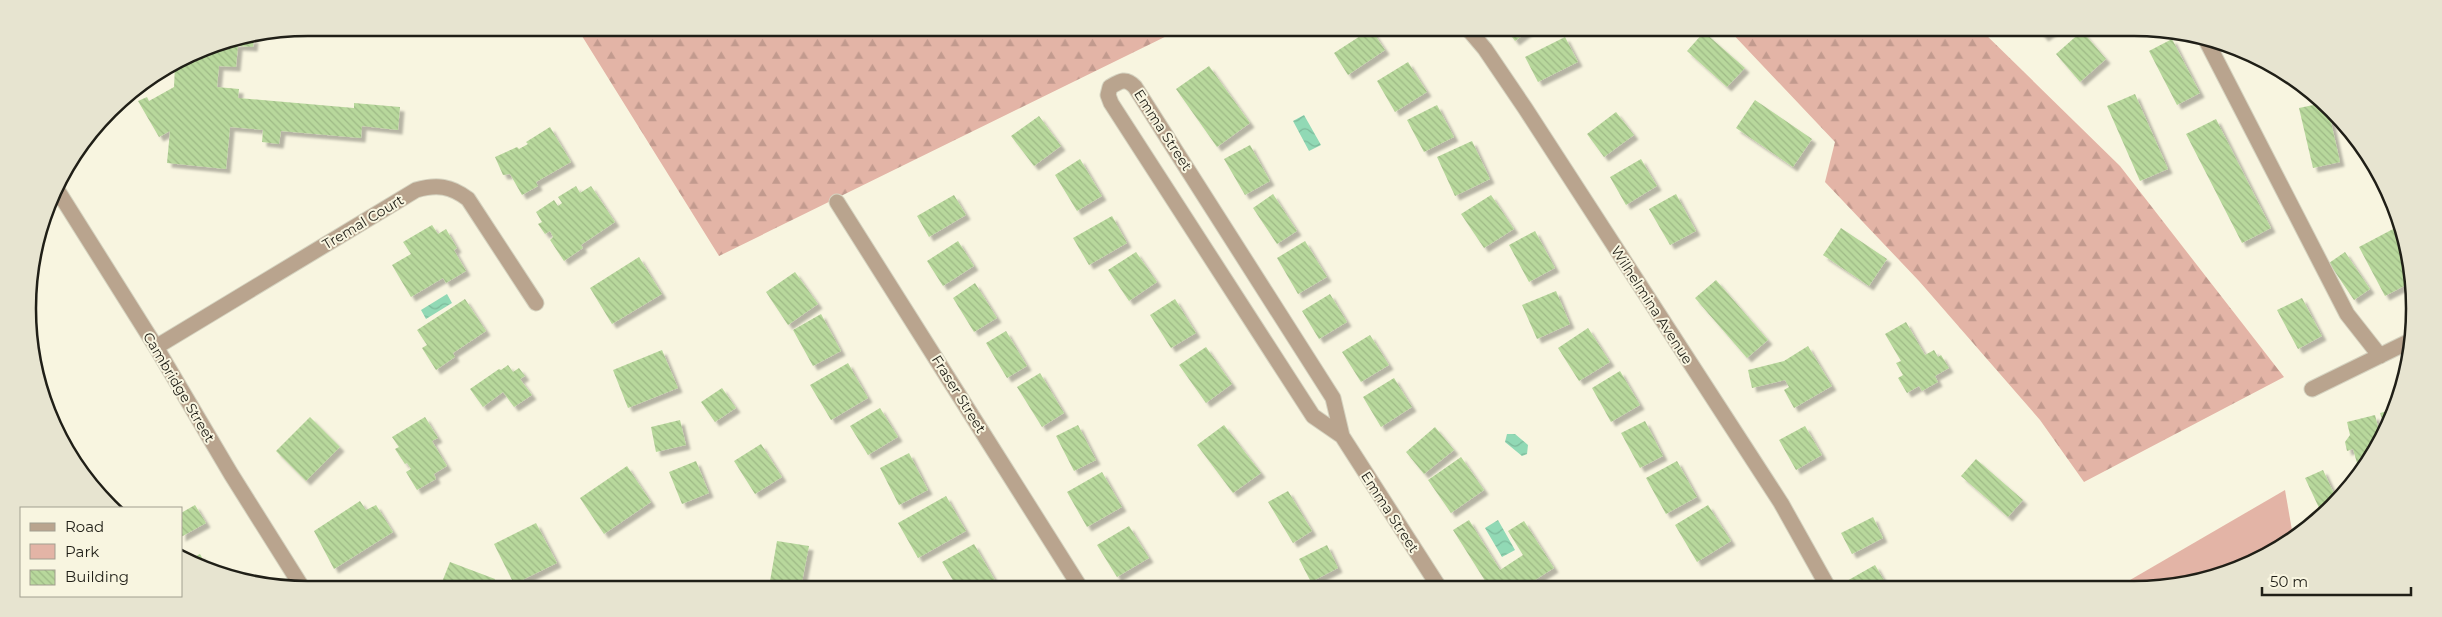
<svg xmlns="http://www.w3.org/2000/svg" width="2442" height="617" viewBox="0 0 2442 617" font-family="Montserrat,sans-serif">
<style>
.forest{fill:url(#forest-firs)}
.green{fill:#e3b4a6}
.water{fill:url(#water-waves)}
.building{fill:url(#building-back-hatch);filter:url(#shadow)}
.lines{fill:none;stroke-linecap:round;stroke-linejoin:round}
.minor-casing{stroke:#d5d3c0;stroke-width:17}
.minor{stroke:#b9a48e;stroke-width:15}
.labels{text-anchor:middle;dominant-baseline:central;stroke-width:4;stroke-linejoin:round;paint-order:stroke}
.street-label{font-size:14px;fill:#201f17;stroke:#f8f5e0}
.rim{fill:none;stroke:#201f17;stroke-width:2.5}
</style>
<defs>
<pattern id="forest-firs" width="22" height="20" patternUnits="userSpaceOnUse" patternTransform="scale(1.25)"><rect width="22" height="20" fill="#e3b4a6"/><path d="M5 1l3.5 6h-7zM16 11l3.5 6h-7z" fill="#c29a8e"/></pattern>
<pattern id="water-waves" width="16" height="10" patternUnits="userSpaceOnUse" patternTransform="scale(1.25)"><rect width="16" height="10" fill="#91d9b5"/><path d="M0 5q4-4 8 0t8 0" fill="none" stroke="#7dba9b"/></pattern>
<pattern id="building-back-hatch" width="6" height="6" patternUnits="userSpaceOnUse" patternTransform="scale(1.25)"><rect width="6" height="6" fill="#b8d89c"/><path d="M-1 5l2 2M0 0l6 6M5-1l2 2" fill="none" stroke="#9eb986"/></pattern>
<filter id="shadow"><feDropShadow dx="4.5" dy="4.5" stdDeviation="1" flood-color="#0004"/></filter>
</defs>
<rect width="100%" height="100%" fill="#f8f5e0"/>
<path class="forest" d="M577 28 1181 29 719 256Z
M1728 29 1981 30 2120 166 2284 377 2084 482 2040 420 1919 281 1825 182 1835 142Z"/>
<path class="green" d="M2285 490 2293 536 2258 561 2170 587H2118Z"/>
<path class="water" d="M1304 115 1321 145 1309 151 1293 121Z
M447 294 452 303 426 319 421 310Z
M1507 434H1515L1528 445 1527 454 1522 456 1505 442Z
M1498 520 1515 550 1502 557 1485 528Z"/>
<path class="building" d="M1371 29 1385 50 1348 75 1334 53Z
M1506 29H1531L1515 41Z
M2038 30H2054L2044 37Z
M2082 31 2106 59 2080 82 2056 54Z
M1704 32 1745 68 1727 87 1687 51Z
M1565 37 1578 62 1538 82 1525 57Z
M254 38 253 47 238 46 236 67 219 66 217 87 239 89 238 98 354 108V103L400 107 398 130 362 126 361 138 281 131 279 144 262 142 263 130 230 127 226 169 167 163 170 131 159 137 138 101 147 97 149 101 174 87 175 65 201 49Z
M2172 39 2200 93 2177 105 2149 51Z
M1408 62 1427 92 1395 112 1377 81Z
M1209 66 1250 123 1217 147 1176 89Z
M2135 94 2168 169 2140 181 2107 106Z
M1755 100 1812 139 1793 167 1736 128Z
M2318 104 2329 113 2340 162 2313 168 2299 108Z
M1437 105 1454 137 1424 152 1407 120Z
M1616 112 1634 135 1604 157 1587 134Z
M1039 116 1061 146 1034 166 1011 136Z
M2216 119 2271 228 2242 243 2186 134Z
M550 127 571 162 536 182 538 186 522 195 510 174 503 175 495 157 517 147 519 149 528 144 526 142Z
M1472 141 1490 179 1455 196 1437 157Z
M1250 145 1270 181 1245 195 1224 159Z
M1080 159 1102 196 1077 211 1055 175Z
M1641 159 1657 186 1626 205 1610 177Z
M576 186 580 193 591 186 615 222 581 245 583 248 564 261 550 240 553 237 550 231 545 234 538 224 542 222 536 212 554 200 558 206 562 203 558 197Z
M1273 194 1297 231 1277 244 1253 208Z
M1676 194 1696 231 1670 245 1649 209Z
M954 195 966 215 929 237 917 216Z
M1491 195 1514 229 1484 248 1461 214Z
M1112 216 1127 243 1089 265 1073 238Z
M432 225 438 234 446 229 457 248 454 250 466 271 446 283 443 278 411 297 392 265 411 254 403 242Z
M1841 228 1887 259 1869 286 1823 255Z
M2395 228 2406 249 2408 284 2385 296 2359 247Z
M1535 231 1555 268 1529 282 1509 245Z
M958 241 974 266 943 286 927 261Z
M1305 241 1327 277 1298 294 1277 258Z
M1136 252 1157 282 1129 301 1108 270Z
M2345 252 2370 289 2354 300 2329 263Z
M639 257 662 294 612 324 590 288Z
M795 272 818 304 788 325 766 292Z
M1716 280 1768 340 1747 358 1695 298Z
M975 283 997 318 974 332 953 298Z
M1556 291 1570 324 1537 339 1522 305Z
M1330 294 1347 322 1319 339 1302 311Z
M2302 298 2322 336 2298 349 2277 310Z
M465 299 486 331 453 353 455 357 436 370 422 348 427 345 417 330Z
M1175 299 1196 333 1171 348 1150 315Z
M821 314 841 351 813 366 793 330Z
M1906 322 1925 355 1934 350 1938 357 1941 355 1949 368 1935 376 1938 382 1922 391 1919 386 1907 393 1898 378 1903 375 1896 363 1901 361 1885 334Z
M1588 328 1610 362 1579 381 1558 348Z
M1006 331 1027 366 1007 378 986 343Z
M1370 335 1389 365 1361 382 1342 352Z
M1808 346 1832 386 1794 408 1784 390 1789 387 1785 380 1752 388 1748 370 1784 361Z
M1206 347 1232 384 1206 403 1179 365Z
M662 350 678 388 628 408 613 370Z
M848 363 868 398 831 420 810 385Z
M508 365 513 372 519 368 525 376 520 379 532 395 514 407 503 392 483 407 470 389 499 369 501 370Z
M1620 371 1640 405 1611 422 1592 388Z
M1040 373 1064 413 1042 427 1017 387Z
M1394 378 1412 407 1381 427 1363 397Z
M722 388 736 408 715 422 701 402Z
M880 408 898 437 868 455 850 426Z
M2392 410 2386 432 2380 413Z
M2375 415 2381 439 2359 470 2353 449 2347 451 2345 442 2350 435 2347 422Z
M310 417 340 447 306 481 276 451Z
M425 417 438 438 432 441 447 466 434 474 436 479 417 490 406 472 411 469 407 463 405 464 395 449 399 447 392 437Z
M680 420 686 445 656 452 651 427Z
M1645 421 1663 456 1640 468 1621 433Z
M1078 425 1096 460 1074 471 1056 436Z
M1224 425 1261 473 1233 493 1197 445Z
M1805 426 1822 455 1796 470 1779 440Z
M1435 427 1454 450 1424 474 1406 452Z
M761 444 782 477 755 494 734 461Z
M909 453 928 490 899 505 880 468Z
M1461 457 1484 490 1451 513 1428 480Z
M1976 459 2023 500 2008 517 1961 476Z
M696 461 709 493 682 504 669 472Z
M1677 461 1697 497 1666 514 1646 478Z
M627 466 651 502 604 534 580 498Z
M2323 470 2337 500 2332 507 2321 512 2305 478Z
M1102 472 1122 507 1087 527 1067 492Z
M1288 491 1312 531 1293 543 1268 502Z
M946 496 966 531 918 558 898 523Z
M360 501 366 510 376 505 393 532 334 569 314 531Z
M195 505 206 523 181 537V513Z
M1708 505 1731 541 1697 562 1675 525Z
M1873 517 1883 538 1852 554 1841 533Z
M1469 520 1500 570 1523 555 1508 531 1524 521 1554 568 1524 587H1489L1453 530Z
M536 523 557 563 514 584 494 544Z
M1129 526 1149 558 1117 577 1097 545Z
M777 541 809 546 801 587H769Z
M974 544 996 582 987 587H957L942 562Z
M1327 545 1338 568 1311 582 1299 559Z
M200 554 206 565 190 559Z
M450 562 495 579 492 587H440Z
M1875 565 1888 587H1848L1845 582Z
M397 580 403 587H389Z
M1171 580 1174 587H1158Z"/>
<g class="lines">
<defs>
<path id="minor" d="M1468 29 1485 49 1525 108 1781 503 1828 587
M2207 42 2347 314 2380 356
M56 188 156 347 231 474 302 587
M837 202 1080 587
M156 347 416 190C437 184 451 186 468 199L536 303
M2312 389 2412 340
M1342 436 1313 416 1111 103 1108 95 1110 87C1120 81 1126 77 1135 87L1333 398 1342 436 1439 587"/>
</defs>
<use href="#minor" class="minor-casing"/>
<use href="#minor" class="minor"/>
</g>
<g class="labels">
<g class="street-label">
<text transform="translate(1163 130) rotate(57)">Emma Street</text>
<text transform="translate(363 222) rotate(-31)">Tremal Court</text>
<text transform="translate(1652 305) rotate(57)">Wilhelmina Avenue</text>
<text transform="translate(179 387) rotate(59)">Cambridge Street</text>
<text transform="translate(959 394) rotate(58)">Fraser Street</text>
<text transform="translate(1390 512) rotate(57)">Emma Street</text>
</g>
</g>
<path d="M0 0H2442V617H0ZM308 36H2134A272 272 0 0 1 2406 308V309A272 272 0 0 1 2134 581H308A272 272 0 0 1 36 309V308A272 272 0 0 1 308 36Z" fill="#e7e4d0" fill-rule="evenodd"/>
<path class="rim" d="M308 36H2134A272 272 0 0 1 2406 308V309A272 272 0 0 1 2134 581H308A272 272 0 0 1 36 309V308A272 272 0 0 1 308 36Z"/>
<rect x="20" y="507" width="162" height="90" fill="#f8f5e0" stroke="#a29f90"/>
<rect x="30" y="523" width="25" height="8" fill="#b9a48e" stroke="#a29f90"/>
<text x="65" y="532" font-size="15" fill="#201f17">Road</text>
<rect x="30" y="544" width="25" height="15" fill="#e3b4a6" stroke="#a29f90"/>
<text x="65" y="557" font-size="15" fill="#201f17">Park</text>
<rect x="30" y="570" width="25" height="15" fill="url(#building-back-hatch)" stroke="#a29f90"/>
<text x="65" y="582" font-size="15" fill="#201f17">Building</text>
<path d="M2262 587v8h149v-8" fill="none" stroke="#201f17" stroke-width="2.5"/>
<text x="2270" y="587" font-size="15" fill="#201f17" stroke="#f8f5e0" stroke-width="4" paint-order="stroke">50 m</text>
</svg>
